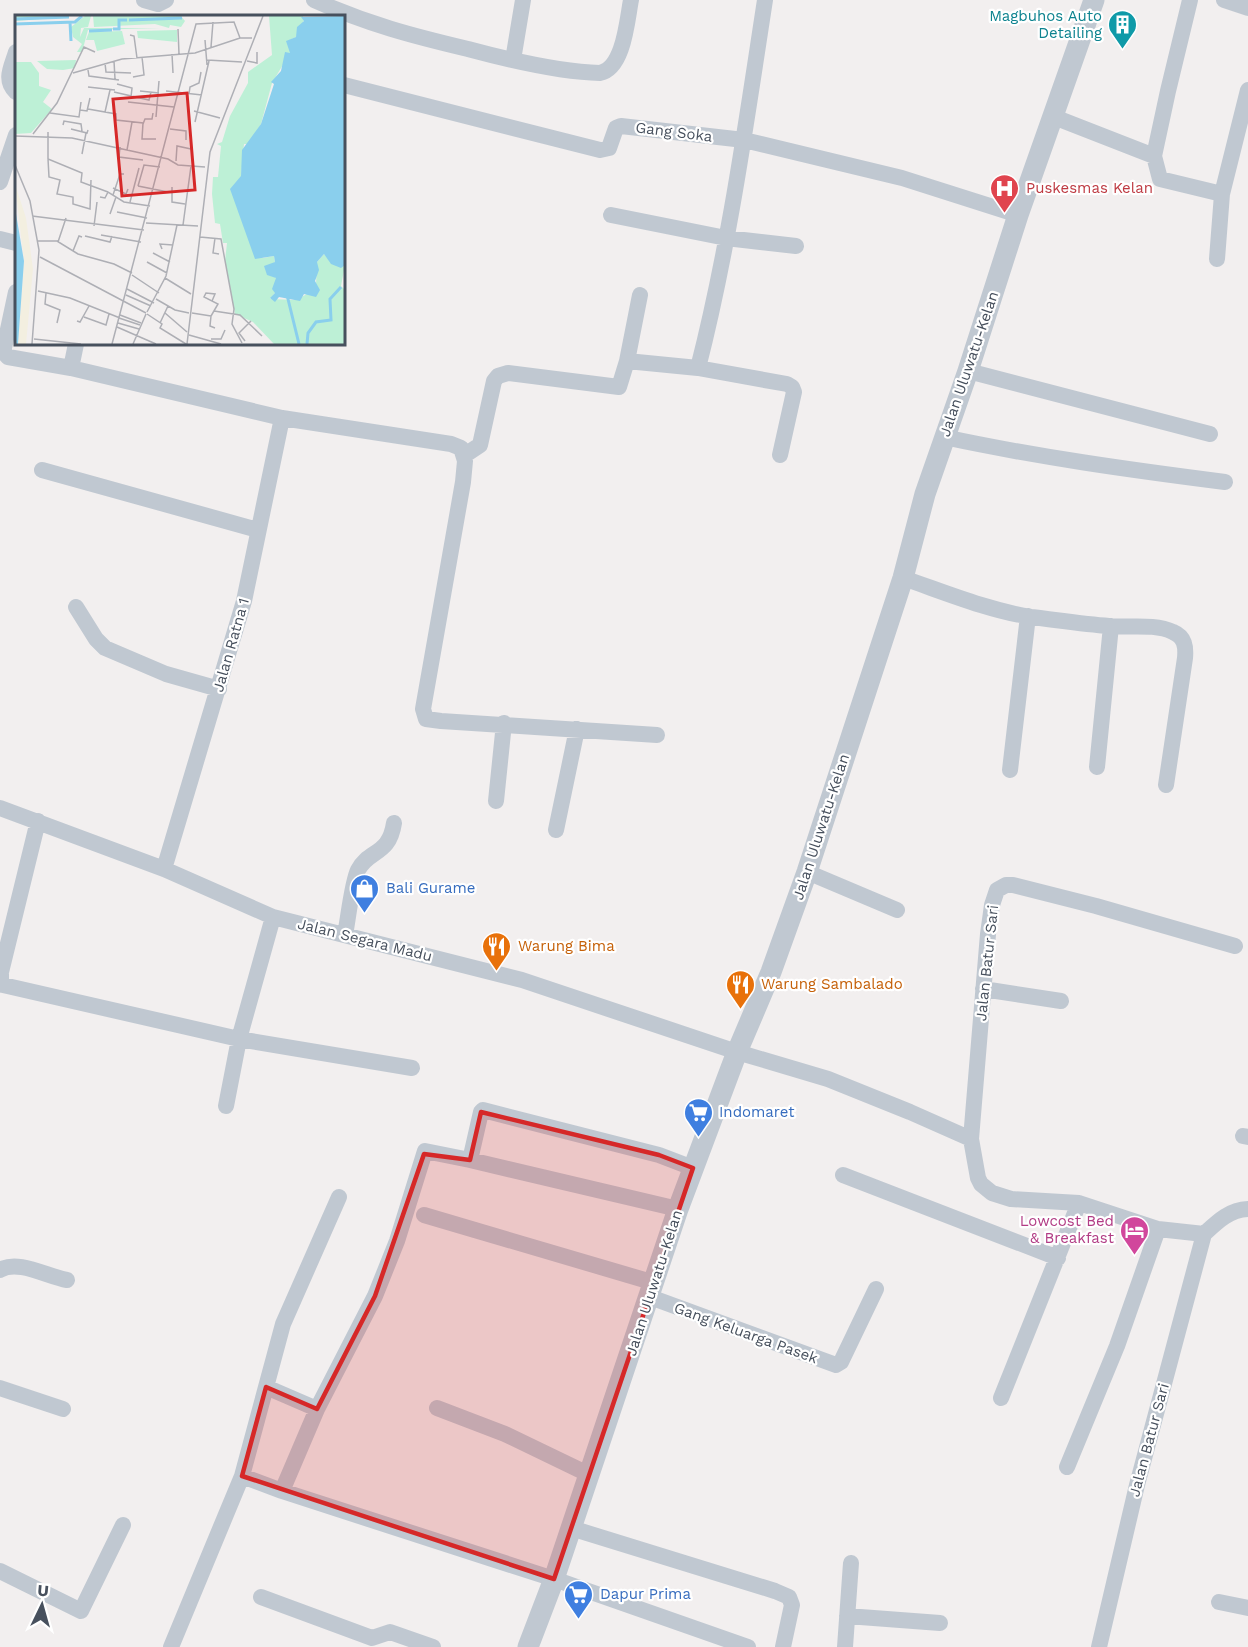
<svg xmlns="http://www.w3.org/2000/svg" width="1248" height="1647" viewBox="0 0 1248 1647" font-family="'Work Sans',sans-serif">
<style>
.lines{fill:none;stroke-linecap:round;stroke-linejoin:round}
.minor{stroke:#c0c8d1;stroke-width:16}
.tertiary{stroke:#c0c8d1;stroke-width:21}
.marked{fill:#d62828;fill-opacity:0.2;stroke:#d62828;stroke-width:4.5;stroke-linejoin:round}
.labels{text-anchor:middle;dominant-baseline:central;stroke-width:4.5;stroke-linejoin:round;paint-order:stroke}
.culture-label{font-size:15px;fill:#0d838f;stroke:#fff;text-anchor:end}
.street-label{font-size:15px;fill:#47505d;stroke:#fff}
.health-label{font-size:15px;fill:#be3a42;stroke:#fff;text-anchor:start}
.shop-label{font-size:15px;fill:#366cbe;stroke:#fff;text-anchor:start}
.food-label{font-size:15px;fill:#c56008;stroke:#fff;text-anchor:start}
.hotel-label{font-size:15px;fill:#b23c85;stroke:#fff;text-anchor:end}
.inset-river{fill:none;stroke:#8acfed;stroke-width:3}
.inset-road{fill:none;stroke:#aeafb5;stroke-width:1.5}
.view{fill:#d62828;fill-opacity:0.15;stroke:#d62828;stroke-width:3}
.inset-edge{fill:none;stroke:#47505d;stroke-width:3}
</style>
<rect width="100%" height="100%" fill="#f2efef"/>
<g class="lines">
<path class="minor" d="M144 0 158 4 166 0
M314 0C367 24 413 36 468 49 509 60 559 72 600 73 624 68 627 20 631 0
M1190 0 1168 91 1154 156 1160 179 1222 194 1217 259
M1224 0 1248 8
M16 52C12 66 3 80 16 92
M513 60 523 0
M344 85 600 150 609 148 616 128 621 126 744 140 902 178 1018 215
M1054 117 1154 156
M0 182 16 135
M1222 194 1248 90
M611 215 726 238 796 246
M0 239 16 243
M16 292 4 348V353L8 357 71 368 282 418 451 444 461 448 465 461 463 482 423 709 426 719 441 721 657 735
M627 361 698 368 787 384 792 387 794 392 780 455
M71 368 76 344
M698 368C729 247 746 123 765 0
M968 371 1210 434
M944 437C1037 457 1131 470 1225 482
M465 455 480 445 494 381 498 376 508 373 619 387 627 361 640 295
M42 470 258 530
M903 578C944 592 987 610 1031 617 1057 620 1083 624 1109 626 1129 628 1154 623 1173 632 1185 637 1186 647 1185 658L1166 785
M76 607 96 639 105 648 166 674 219 689
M1097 767 1111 626
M1010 770 1028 616
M496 801 504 723
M0 808 164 869 273 917 522 980 737 1052 828 1079 910 1112 971 1139
M38 821 1 972V983L3 985 239 1039 412 1068
M556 830 577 729
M164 869 244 601 282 418
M807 872 897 910
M345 935C348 920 352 882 358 870 369 849 389 856 394 823
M983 989 1061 1001
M226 1106 239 1039 273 917
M1243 1136 1248 1137
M470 1160 481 1112 483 1110 659 1155 693 1168
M843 1175 1058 1258
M424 1215 655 1283
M1204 1234 1158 1229 1079 1203 1011 1199 992 1193 981 1184 978 1178 971 1139 988 934 992 905 997 890 1006 885H1013L1096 906 1235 946
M0 1270C18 1259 48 1277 67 1280
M650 1297 836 1365 841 1362 876 1289
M266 1387 317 1409
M0 1388 63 1409
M1001 1398 1079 1203
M437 1408 505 1434 588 1474
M1067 1467 1117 1346 1158 1229
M242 1476 282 1491 554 1579 748 1647
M282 1491 317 1409 375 1296 397 1241 425 1151 470 1160 678 1209
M571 1528 775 1591 789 1597 792 1605 783 1647
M0 1571 81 1611 123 1525
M261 1597 372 1638 390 1632 433 1647
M1219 1602 1248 1608
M847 1616 940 1623
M171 1647 242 1476 283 1324 339 1197
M845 1647 851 1563
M1099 1647 1137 1485 1204 1234C1218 1221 1229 1210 1248 1209"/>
<path class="tertiary" d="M528 1647 554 1579 678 1209 737 1052 771 972 807 872 903 578 925 494 968 371 1018 215 1094 0"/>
</g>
<path class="marked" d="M481 1112 659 1155 693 1168 554 1579 242 1476 266 1387 317 1409 375 1296 424 1154 470 1160Z"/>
<defs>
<symbol id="building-pin" viewBox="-11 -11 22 30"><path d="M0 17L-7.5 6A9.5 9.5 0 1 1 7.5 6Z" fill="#0f9aa8" stroke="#fff"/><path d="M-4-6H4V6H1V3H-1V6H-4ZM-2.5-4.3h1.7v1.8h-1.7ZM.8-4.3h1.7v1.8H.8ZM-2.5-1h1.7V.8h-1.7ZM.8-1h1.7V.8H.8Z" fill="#fff"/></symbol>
<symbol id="hospital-pin" viewBox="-11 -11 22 30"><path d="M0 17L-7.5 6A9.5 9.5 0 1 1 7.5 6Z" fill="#e0444e" stroke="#fff"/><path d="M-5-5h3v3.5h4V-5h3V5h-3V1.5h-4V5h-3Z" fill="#fff"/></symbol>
<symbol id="shop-pin" viewBox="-11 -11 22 30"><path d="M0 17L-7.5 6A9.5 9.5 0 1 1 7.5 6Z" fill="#3f7fe0" stroke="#fff"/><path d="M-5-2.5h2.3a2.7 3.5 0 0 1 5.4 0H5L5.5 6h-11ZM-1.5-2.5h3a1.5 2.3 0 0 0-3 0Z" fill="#fff"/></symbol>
<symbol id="restaurant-pin" viewBox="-11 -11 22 30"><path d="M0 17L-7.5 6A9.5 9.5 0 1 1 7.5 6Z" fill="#e8710a" stroke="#fff"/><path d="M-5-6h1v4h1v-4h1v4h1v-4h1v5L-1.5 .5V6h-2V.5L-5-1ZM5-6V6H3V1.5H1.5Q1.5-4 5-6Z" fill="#fff"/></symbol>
<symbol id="supermarket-pin" viewBox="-11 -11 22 30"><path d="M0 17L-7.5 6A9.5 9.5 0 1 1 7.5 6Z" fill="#3f7fe0" stroke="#fff"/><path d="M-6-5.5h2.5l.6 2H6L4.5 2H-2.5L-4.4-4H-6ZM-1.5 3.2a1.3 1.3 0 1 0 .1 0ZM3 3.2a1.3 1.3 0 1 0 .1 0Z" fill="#fff"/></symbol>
<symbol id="hotel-pin" viewBox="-11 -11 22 30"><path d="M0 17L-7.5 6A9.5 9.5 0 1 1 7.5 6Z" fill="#d1479c" stroke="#fff"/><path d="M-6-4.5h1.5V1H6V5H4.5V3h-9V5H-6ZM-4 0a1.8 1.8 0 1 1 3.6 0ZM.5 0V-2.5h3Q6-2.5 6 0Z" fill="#fff"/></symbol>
</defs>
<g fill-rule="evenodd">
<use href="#building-pin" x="1106" y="8" width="33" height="45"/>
<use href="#hospital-pin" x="988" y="172" width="33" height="45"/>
<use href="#shop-pin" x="348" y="872" width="33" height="45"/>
<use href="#restaurant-pin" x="480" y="930" width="33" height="45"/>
<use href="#restaurant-pin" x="724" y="968" width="33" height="45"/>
<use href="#supermarket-pin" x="682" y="1096" width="33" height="45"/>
<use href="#hotel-pin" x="1118" y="1214" width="33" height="45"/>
<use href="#supermarket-pin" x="562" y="1578" width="33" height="45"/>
</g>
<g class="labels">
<g class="culture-label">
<text x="1102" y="16">Magbuhos Auto<tspan x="1102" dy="17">Detailing</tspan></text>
</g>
<g class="street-label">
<text transform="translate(674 132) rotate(7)">Gang Soka</text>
<text transform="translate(969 364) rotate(-71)">Jalan Uluwatu-Kelan</text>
<text transform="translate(231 645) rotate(-74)">Jalan Ratna 1</text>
<text transform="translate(821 827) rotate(-72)">Jalan Uluwatu-Kelan</text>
<text transform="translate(365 940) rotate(14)">Jalan Segara Madu</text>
<text transform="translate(987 963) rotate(-84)">Jalan Batur Sari</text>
<text transform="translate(654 1283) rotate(-72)">Jalan Uluwatu-Kelan</text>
<text transform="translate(746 1333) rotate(20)">Gang Keluarga Pasek</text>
<text transform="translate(1149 1440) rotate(-75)">Jalan Batur Sari</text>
</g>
<g class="health-label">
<text x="1026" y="188">Puskesmas Kelan</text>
</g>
<g class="shop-label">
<text x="386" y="888">Bali Gurame</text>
<text x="719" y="1112">Indomaret</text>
<text x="600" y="1594">Dapur Prima</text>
</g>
<g class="food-label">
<text x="518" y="946">Warung Bima</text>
<text x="761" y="984">Warung Sambalado</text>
</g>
<g class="hotel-label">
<text x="1114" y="1221">Lowcost Bed<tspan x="1114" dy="17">&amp; Breakfast</tspan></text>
</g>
</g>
<g transform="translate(15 15)">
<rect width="330" height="330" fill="#f2efef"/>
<path d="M0 1H54V2L0 6ZM70 1H76L73 12 66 13 65 22 69 13H146L73 15 67 37H62L67 29 58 22 56 12ZM78 1H166L170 6 166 12 155 10 154 13 140 9 79 12ZM254 1H288L289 5 281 22 275 25V38L257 68 246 109 235 129H229L226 162 217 175 239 238 248 243 259 241 260 247 252 254 261 263 260 278 255 284 281 285 292 279 301 269 302 247 309 239 318 249 330 250 326 271 330 275V329H259L238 307 220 299 210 246 212 228H208L205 209 200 208 197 179 198 162H203L206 131 202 129 207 127 215 101 233 68V57L257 40ZM162 15V27L123 23 122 16ZM107 16 110 29 82 36 79 25H71L74 17ZM61 45 60 53 48 55 32 54 22 46ZM0 47H16L24 58V71L36 75 28 87 37 94 16 118 0 119Z" fill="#bdf0d6"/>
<path d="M0 169 11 203 18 254 11 329H3L9 246Z" fill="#f3efe0"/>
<path d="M330 1V250L326 253 316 249 309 239 302 247 304 255 300 266 305 275 301 282 289 279 285 286 264 282 260 287 255 283 260 278 257 274 261 263 252 260 249 251 260 247 259 241 240 244 215 174 226 161 227 135 246 109 259 69 256 67 266 56 270 37 275 38 271 26 281 22 282 12 289 6 286 2ZM0 193 9 246 3 329H0Z" fill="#8acfed"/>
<path class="inset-river" d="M0 4 54 2M114 5 167 3M55 7 56 26M0 9 60 7 67 1M98 14H104V5H112M74 16 97 15M272 280 284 329M292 329 293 318 301 307 316 305 315 284 326 272"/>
<path class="inset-road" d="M163 14 164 39M115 20 119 21 122 43M190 25 192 50M196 32 198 7M157 39 158 58M192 45 227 47M99 46 100 64M232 46 242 48V37M90 48 91 57 116 58M73 55 74 61 104 65M58 58 107 44 180 38 225 23H237M118 62 129 60 127 42M102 69 117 73 116 82M73 72 100 75M125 76 144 78M151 76 187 80M99 77 134 85 136 77M174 79 175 72 184 68 186 57M113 87 159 92M73 94 101 99V105L128 108 127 124H141M65 95 72 96 75 83M179 96 205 103M90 97 95 75M35 98 64 102 66 87M141 102 144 66M180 107 194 46M128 109 130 104H137L138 98M48 110 49 106 66 109 67 116M56 114 72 118 73 115M155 114 171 116V125M33 117V144L67 158 66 167 93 177M18 119 42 88 69 32 80 37M0 121 57 123 153 144 163 150 190 152M105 132 104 142 128 145M112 135 117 107M67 139 71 118M33 144 34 162 45 165 42 179 58 182V189L75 194 76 165M161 146 162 131 176 134M0 150 15 186 24 235 17 329M123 171 129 150 145 152M123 171 153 177M157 172V187L170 189M98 173 111 179 113 174M98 180 105 159H109M85 182 90 183 93 177 109 187 135 191M115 187 124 153M102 197 132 203M95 199 101 182M17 201 129 215M131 208 183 211M168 210 176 151M79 211 82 187M86 220 126 227M70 221 95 227 97 221M185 222 206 224 219 294 217 309 227 328M200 223 198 238 204 239M23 226H42L63 239 99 249 117 258M43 227 51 203M147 234 145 229 158 230M58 236 64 221 67 222M138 238 155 247M25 242 131 298M132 247 152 258M117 260 144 278M150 263 176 279M112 274 139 288M23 276 55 283 105 303M31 278 30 289 45 295 42 308M111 280 136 291M141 284 160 295 174 298M197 286 200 279 191 278 189 282 203 289 196 301 195 311 200 313M199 296 225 300 247 321M132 297 151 261 162 210M150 298 172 317M177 298 196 301M132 299 147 309 145 313 171 329M105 300 126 308M69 302 91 310 94 299M104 303 125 310M62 306 65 307 74 291M103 308 124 314M145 308 153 291M102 312 141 329M174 320 206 329M19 324 66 329M196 324H206L210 315M230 326 224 318 236 306M97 329 181 9 219 7 225 23M118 329 131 299M172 329 195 137 248 1"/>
<path class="view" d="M172 78 180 175 107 181 98 84Z"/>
<rect width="330" height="330" class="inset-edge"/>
</g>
<g transform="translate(42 1605) rotate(5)" stroke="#ffffff" stroke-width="4.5" paint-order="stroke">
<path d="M0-4.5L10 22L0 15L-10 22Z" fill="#47505d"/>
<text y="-9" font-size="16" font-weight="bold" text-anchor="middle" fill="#47505d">U</text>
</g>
</svg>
